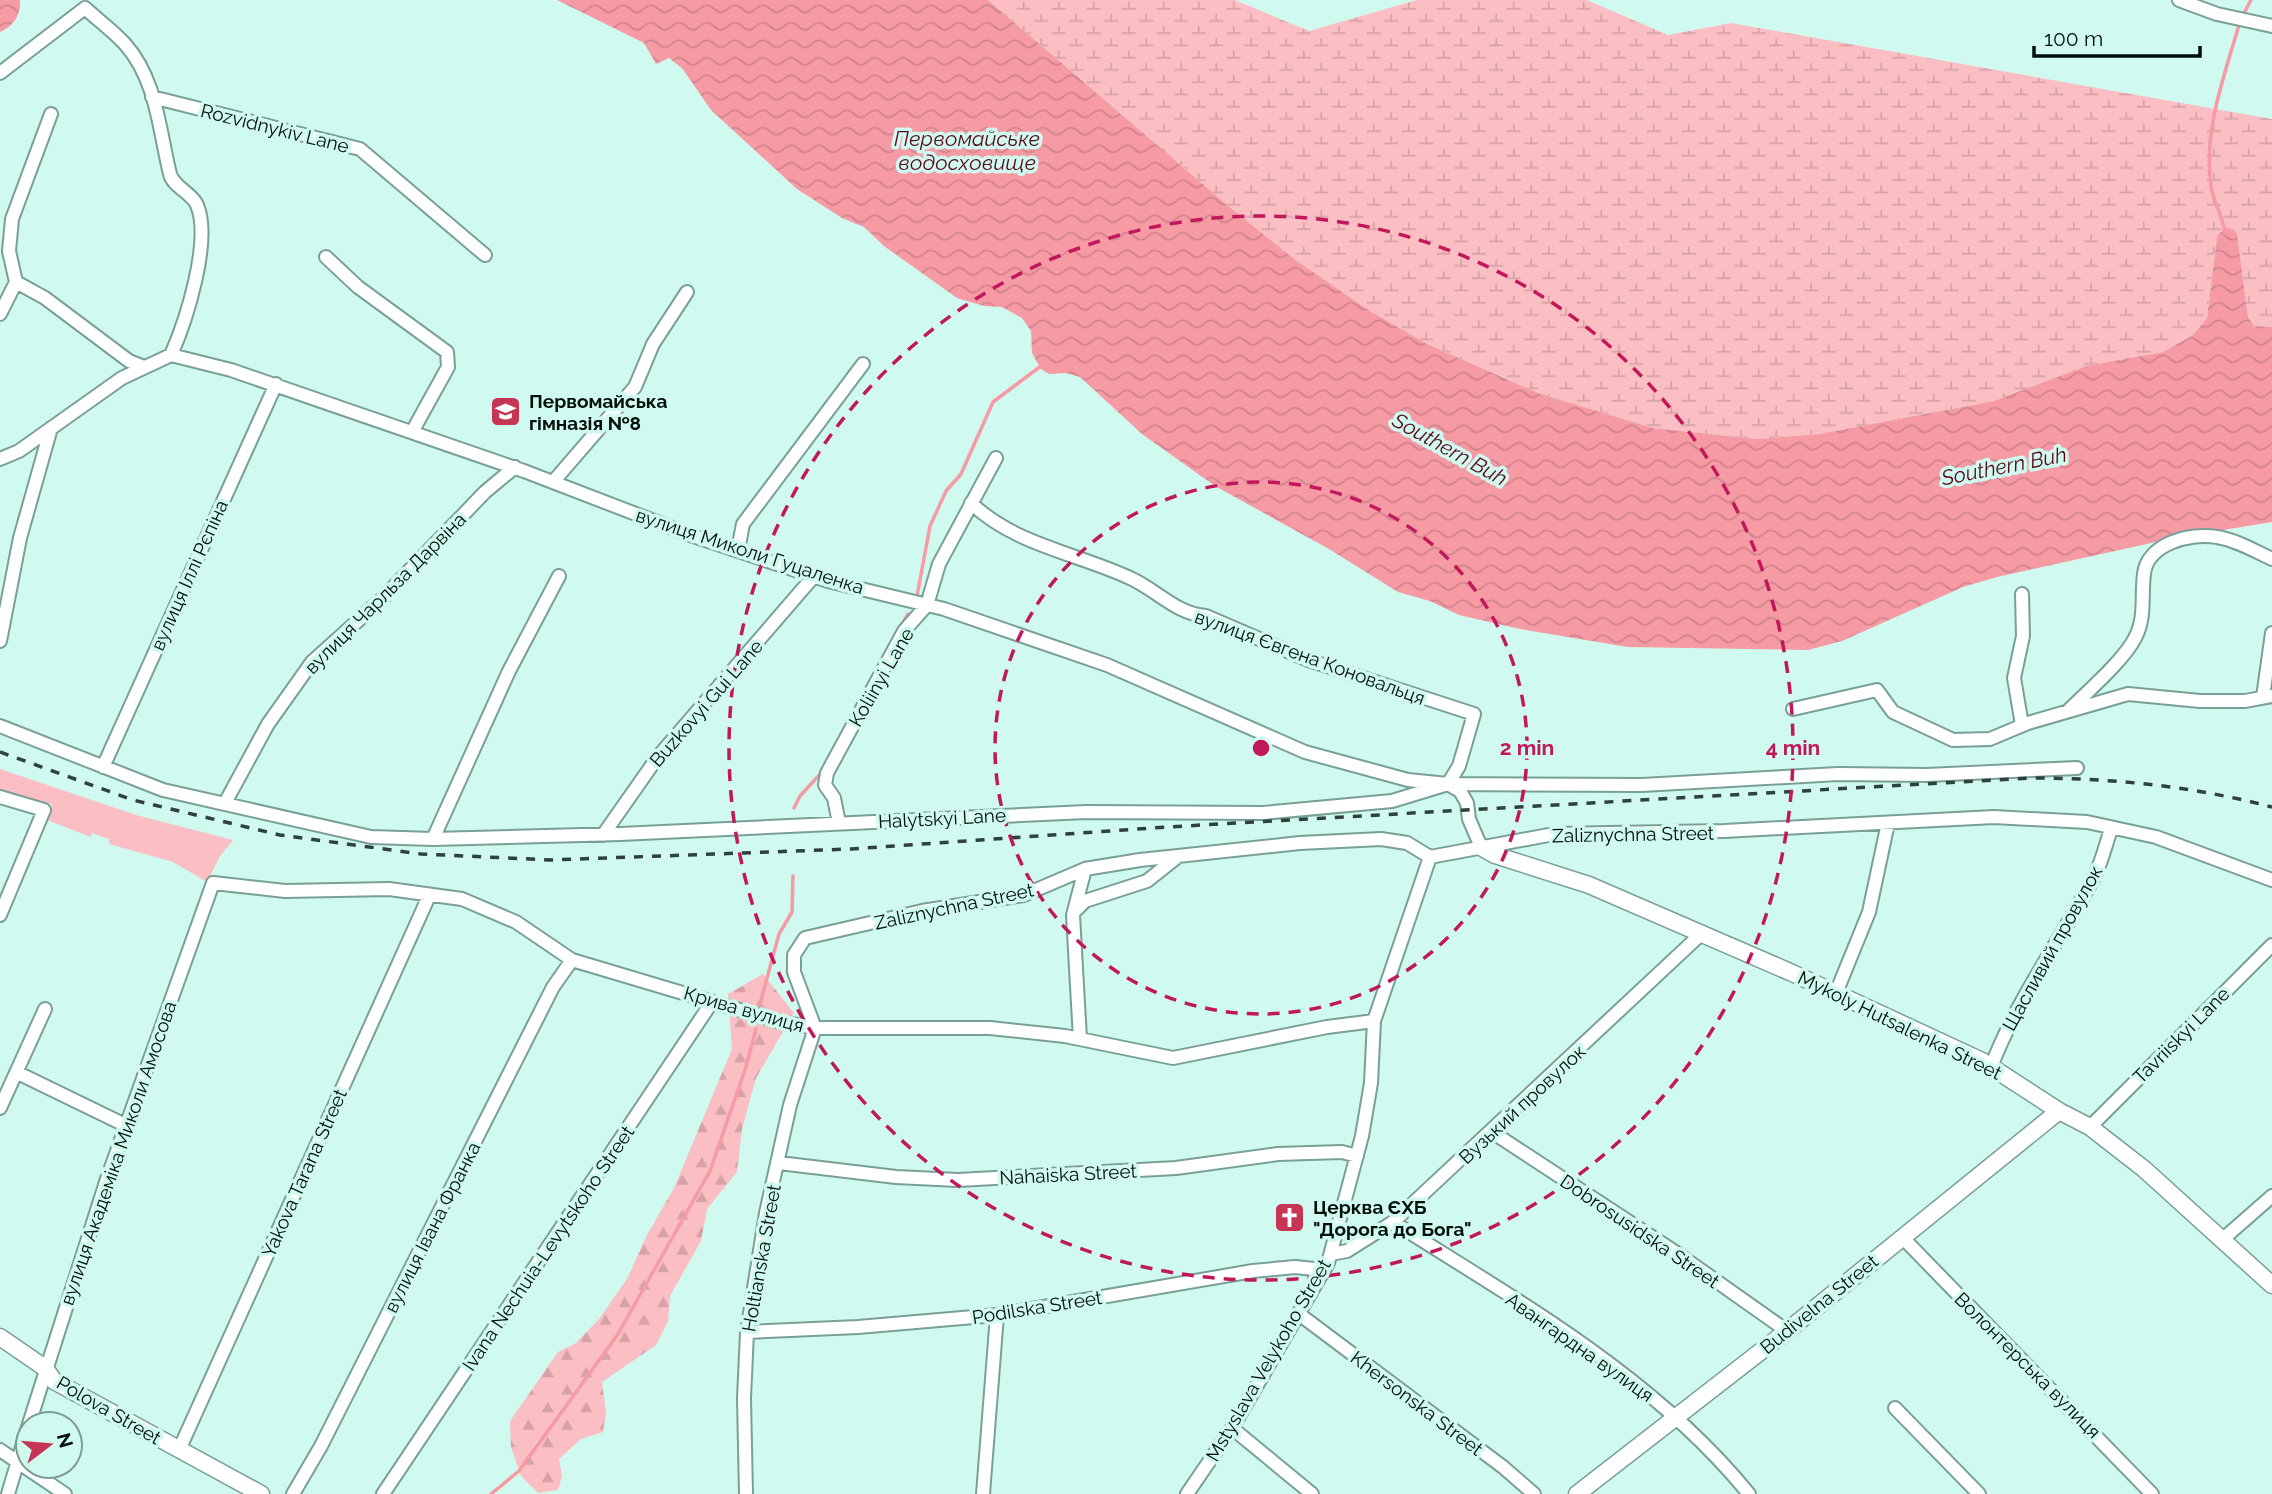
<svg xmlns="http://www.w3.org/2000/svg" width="2272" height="1494" viewBox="0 0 2272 1494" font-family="Raleway,sans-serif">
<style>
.green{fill:#fbbec3}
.forest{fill:url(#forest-firs)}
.wetland{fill:url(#wetland-marsh)}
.water{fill:url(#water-waves)}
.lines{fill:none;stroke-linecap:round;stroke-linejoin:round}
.stream{stroke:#f69aa4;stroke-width:3.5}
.street-casing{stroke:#79a096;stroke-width:16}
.secondary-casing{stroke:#79a096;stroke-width:19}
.street{stroke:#fff;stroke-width:12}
.secondary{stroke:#fff;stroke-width:16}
.rail{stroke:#2e413c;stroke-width:3.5;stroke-dasharray:9 9;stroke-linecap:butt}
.ring{fill:none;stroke:#c2185b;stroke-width:3.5;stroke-dasharray:12 9}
.labels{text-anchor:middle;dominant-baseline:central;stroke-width:7;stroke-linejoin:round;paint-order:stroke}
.street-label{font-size:19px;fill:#020f0c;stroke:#d0f9ef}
.poi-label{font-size:19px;font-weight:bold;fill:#020f0c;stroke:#d0f9ef;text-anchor:start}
.water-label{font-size:21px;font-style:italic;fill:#5a081e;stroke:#d0f9ef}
.centre{fill:#c2185b;stroke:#d0f9ef;stroke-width:3.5}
.ring-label{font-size:21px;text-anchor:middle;font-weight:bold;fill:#c2185b;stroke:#d0f9ef;stroke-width:7;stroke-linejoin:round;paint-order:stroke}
</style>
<defs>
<pattern id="forest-firs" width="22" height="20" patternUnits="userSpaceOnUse" patternTransform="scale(1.75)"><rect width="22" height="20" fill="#fbbec3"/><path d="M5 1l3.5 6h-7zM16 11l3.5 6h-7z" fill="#d6a2a6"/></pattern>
<pattern id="wetland-marsh" width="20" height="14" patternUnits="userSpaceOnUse" patternTransform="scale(1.75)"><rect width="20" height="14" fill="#fbbec3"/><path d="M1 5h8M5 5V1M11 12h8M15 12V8" fill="none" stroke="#d6a2a6"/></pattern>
<pattern id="water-waves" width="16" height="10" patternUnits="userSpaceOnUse" patternTransform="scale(1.75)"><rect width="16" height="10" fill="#f69aa4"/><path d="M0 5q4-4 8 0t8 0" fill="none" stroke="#d1848c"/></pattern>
</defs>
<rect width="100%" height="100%" fill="#d0f9ef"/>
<path class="green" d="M0 769 136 815 233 840 220 856 207 882 173 862 109 844V839L92 833 91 837 47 820 52 804 0 793Z"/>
<path class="forest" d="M763 974 794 1013 756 1078 742 1129 737 1172 707 1209 701 1241 670 1296 668 1321 656 1345 602 1382 606 1413 603 1432 581 1439 559 1459 562 1476 558 1490 538 1493 521 1476 511 1447 510 1421 558 1352 576 1343 600 1318 628 1277 646 1237 674 1188 732 1049 728 994Z"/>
<path class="wetland" d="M988 0H1235L1309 31 1417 0H1587L1668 35 1731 23 2272 119V327L2254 326 2248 317 2237 234 2221 231 2216 241 2207 318 2193 335 2163 352 2086 366 1994 401 1819 434 1757 439 1653 428 1538 393 1427 344 1370 311 1297 261 1233 210Z"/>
<path class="water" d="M0 0H20C21 15 14 26 0 32Z
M557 0H988L1233 210 1297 261 1370 311 1427 344 1538 393 1653 428 1757 439 1819 434 1994 401 2086 366 2163 352 2193 335 2207 318 2217 236 2225 228 2233 229 2237 234 2248 317 2254 326 2272 327V522L2174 538 1997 577 1963 587 1842 641 1808 650 1628 647 1520 629 1459 615 1430 601 1398 592 1329 549 1215 486 1142 434 1080 377 1066 373 1049 374 1041 369 1032 353 1031 331 1022 318 1002 307 984 306 957 298 884 246 864 227 842 218 797 189 711 110 682 68 669 58 656 64 644 43Z"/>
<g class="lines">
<path class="stream" d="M2243 15 2251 0
M2225 233C2223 216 2213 202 2211 186 2203 131 2224 77 2239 25
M917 596 930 526 946 491 961 474 993 402 1041 366
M901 626 908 614
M854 712 887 651
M794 808 800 796 823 771
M760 1004 779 934 792 912 793 876
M491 1494 519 1471 618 1334 710 1171 746 1067 756 1029"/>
<defs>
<path id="street" d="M2179 0 2217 14 2272 26
M0 73 85 8C98 20 113 31 125 44 157 80 159 130 170 174 173 187 192 193 197 205 212 241 186 321 171 355
M152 97 360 149 485 255
M51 114 12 219 9 251 16 282 45 298 129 361 144 367
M326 257 358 287 447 352 448 367 412 432
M0 314 16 282
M0 459 19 451 122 378 171 355 231 370 524 471 693 536 828 581 944 609 1107 665 1305 752 1408 780 1448 784 1460 791 1467 803 1469 819 1481 847
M553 482 635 387 653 344 687 292
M971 503C1015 545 1076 553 1130 578 1157 590 1176 614 1206 616L1308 660 1474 714 1459 766 1448 784
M738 550 743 524 863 364
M0 641 20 538 51 428
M2263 697 2272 633
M1793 709 1877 690 1893 712 1953 740 1990 739 2028 723 2128 694 2200 701H2245L2272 696
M2069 710C2087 692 2124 660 2135 638 2146 618 2141 596 2144 574 2147 544 2190 532 2217 537 2236 540 2255 551 2272 559
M2022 725 2014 678 2023 636 2022 594
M0 726 163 790 371 837 433 839 620 834 1086 812 1263 813 1392 801 1448 784 1642 785 1838 774 1927 775 2077 768
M103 767 276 384
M0 797 44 810 0 915
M225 803 268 724 312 662 382 599 485 492 515 467
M839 823 834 798 825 785 827 773 904 631 927 605 939 564 996 458
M603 835 657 758 814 576
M433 839 509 671 559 576
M1074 912 1085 901 1147 881 1176 858
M1836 993 1869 912 1888 823
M1080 1039 1073 915 1085 869
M1991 1067C2018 997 2061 940 2095 875 2102 861 2106 844 2111 829
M18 1073 127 1126
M0 1108 45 1009
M2090 1127 2272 945
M1492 1132 1678 1254 1787 1331
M779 1163 896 1177 958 1180 1176 1168 1278 1154 1342 1152 1357 1156
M1393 1222C1519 1302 1654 1377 1749 1494
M1902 1237 2152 1494
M2223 1239 2272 1196
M1331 1254 1347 1251 1393 1222 1700 935
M1299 1314 1503 1467 1534 1494
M747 1332 858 1327 997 1315 1253 1271 1295 1267 1324 1270
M1895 1408 1979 1494
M29 1424 106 1182 213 883 285 891 389 889 462 899 516 922 572 960 780 1022 815 1028H990L1065 1036 1173 1058 1327 1027 1374 1021
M1232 1428 1312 1494
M0 1450 65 1494
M179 1450 429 896
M8 1494 28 1427
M293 1494 321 1446 553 987 572 960
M383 1494 712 1002
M746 1494 744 1398 747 1332 766 1213 790 1105 815 1028 794 972V955L805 938 922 911 1024 895 1085 869 1140 860 1300 843 1381 839 1407 843 1430 857 1554 834 1724 831 1994 817 2087 822 2156 837 2272 880
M983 1494 997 1315
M1187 1494 1232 1428 1328 1263 1362 1136 1371 1083 1374 1021 1430 857"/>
<path id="secondary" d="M1481 847 1495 855 1589 885 1790 972 1982 1061 2059 1111 2090 1127 2144 1169 2272 1285
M0 1337 45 1368 54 1381 261 1494
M1577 1494 1787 1331 2059 1111"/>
</defs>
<use href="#street" class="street-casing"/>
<use href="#secondary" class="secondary-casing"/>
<use href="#street" class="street"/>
<use href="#secondary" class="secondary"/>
<path class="rail" d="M0 752 133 800 280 835 421 854 551 860 851 849 1167 827 2029 778C2111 778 2192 786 2272 807"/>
</g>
<g class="ring">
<circle cx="1261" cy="748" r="266"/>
<circle cx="1261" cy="748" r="532"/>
</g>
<defs>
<symbol id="school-square" viewBox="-11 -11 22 22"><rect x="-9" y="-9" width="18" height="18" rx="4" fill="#c63654" stroke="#d0f9ef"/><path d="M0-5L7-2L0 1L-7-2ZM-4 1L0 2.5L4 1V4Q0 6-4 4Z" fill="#fff"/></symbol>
<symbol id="church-square" viewBox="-11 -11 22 22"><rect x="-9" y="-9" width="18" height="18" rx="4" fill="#c63654" stroke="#d0f9ef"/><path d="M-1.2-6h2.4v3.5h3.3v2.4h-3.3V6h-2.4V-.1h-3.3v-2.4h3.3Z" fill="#fff"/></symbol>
</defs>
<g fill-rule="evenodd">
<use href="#school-square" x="488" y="394" width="35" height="35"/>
<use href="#church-square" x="1272" y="1200" width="35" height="35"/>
</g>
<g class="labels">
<g class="street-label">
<text transform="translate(275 128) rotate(14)">Rozvidnykiv Lane</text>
<text transform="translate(750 551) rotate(18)">вулиця Миколи Гуцаленка</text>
<text transform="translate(189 575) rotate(-66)">вулиця Іллі Рєпіна</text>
<text transform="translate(385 593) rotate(-45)">вулиця Чарльза Дарвіна</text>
<text transform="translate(1310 657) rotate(20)">вулиця Євгена Коновальця</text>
<text transform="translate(881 677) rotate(-60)">Koliinyi Lane</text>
<text transform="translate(706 703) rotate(-49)">Buzkovyi Gui Lane</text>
<text transform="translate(942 818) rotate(-3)">Halytskyi Lane</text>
<text transform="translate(1633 834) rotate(-1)">Zaliznychna Street</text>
<text transform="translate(954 906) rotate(-12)">Zaliznychna Street</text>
<text transform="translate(2052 948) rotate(-61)">Щасливий провулок</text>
<text transform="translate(744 1009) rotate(16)">Крива вулиця</text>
<text transform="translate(1900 1025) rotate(26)">Mykoly Hutsalenka Street</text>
<text transform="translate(2181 1035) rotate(-45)">Tavriiskyi Lane</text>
<text transform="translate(1522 1104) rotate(-43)">Вузький провулок</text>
<text transform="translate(118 1153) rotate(-71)">вулиця Академіка Миколи Амосова</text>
<text transform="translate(304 1173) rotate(-66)">Yakova Tarana Street</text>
<text transform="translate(1068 1174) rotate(-3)">Nahaiska Street</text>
<text transform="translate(432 1227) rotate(-63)">вулиця Івана Франка</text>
<text transform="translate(1640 1231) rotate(34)">Dobrosusidska Street</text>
<text transform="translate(548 1248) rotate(-56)">Ivana Nechuia-Levytskoho Street</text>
<text transform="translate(761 1258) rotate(-80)">Holtianska Street</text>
<text transform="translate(1819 1304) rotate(-39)">Budivelna Street</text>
<text transform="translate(1037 1307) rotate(-9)">Podilska Street</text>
<text transform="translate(1580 1347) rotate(35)">Авангардна вулиця</text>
<text transform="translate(1268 1360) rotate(-60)">Mstyslava Velykoho Street</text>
<text transform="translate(2028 1365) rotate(45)">Волонтерська вулиця</text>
<text transform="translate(1417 1403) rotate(37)">Khersonska Street</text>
<text transform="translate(109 1410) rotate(30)">Polova Street</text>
</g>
<g class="poi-label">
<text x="529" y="401">Первомайська<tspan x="529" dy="22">гімназія №8</tspan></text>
<text x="1313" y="1207">Церква ЄХБ<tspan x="1313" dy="22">"Дорога до Бога"</tspan></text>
</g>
<g class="water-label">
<text x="967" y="138">Первомайське<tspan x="967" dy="24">водосховище</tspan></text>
<text transform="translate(1450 449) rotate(29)">Southern Buh</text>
<text transform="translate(2004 466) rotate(-11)">Southern Buh</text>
</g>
</g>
<circle cx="1261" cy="748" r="10" class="centre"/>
<g class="ring-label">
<text x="1527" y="755">2 min</text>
<text x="1793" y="755">4 min</text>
</g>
<g transform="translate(49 1445) rotate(74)"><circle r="33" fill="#d0f9ef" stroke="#7e9b94" stroke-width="2"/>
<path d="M0-5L12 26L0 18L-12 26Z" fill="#c63654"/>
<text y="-10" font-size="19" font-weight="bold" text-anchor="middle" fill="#020f0c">N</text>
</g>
<path d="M2034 46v10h166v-10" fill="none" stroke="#020f0c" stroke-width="3.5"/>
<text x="2044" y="46" font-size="21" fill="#020f0c" stroke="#d0f9ef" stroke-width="5" paint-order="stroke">100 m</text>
</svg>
